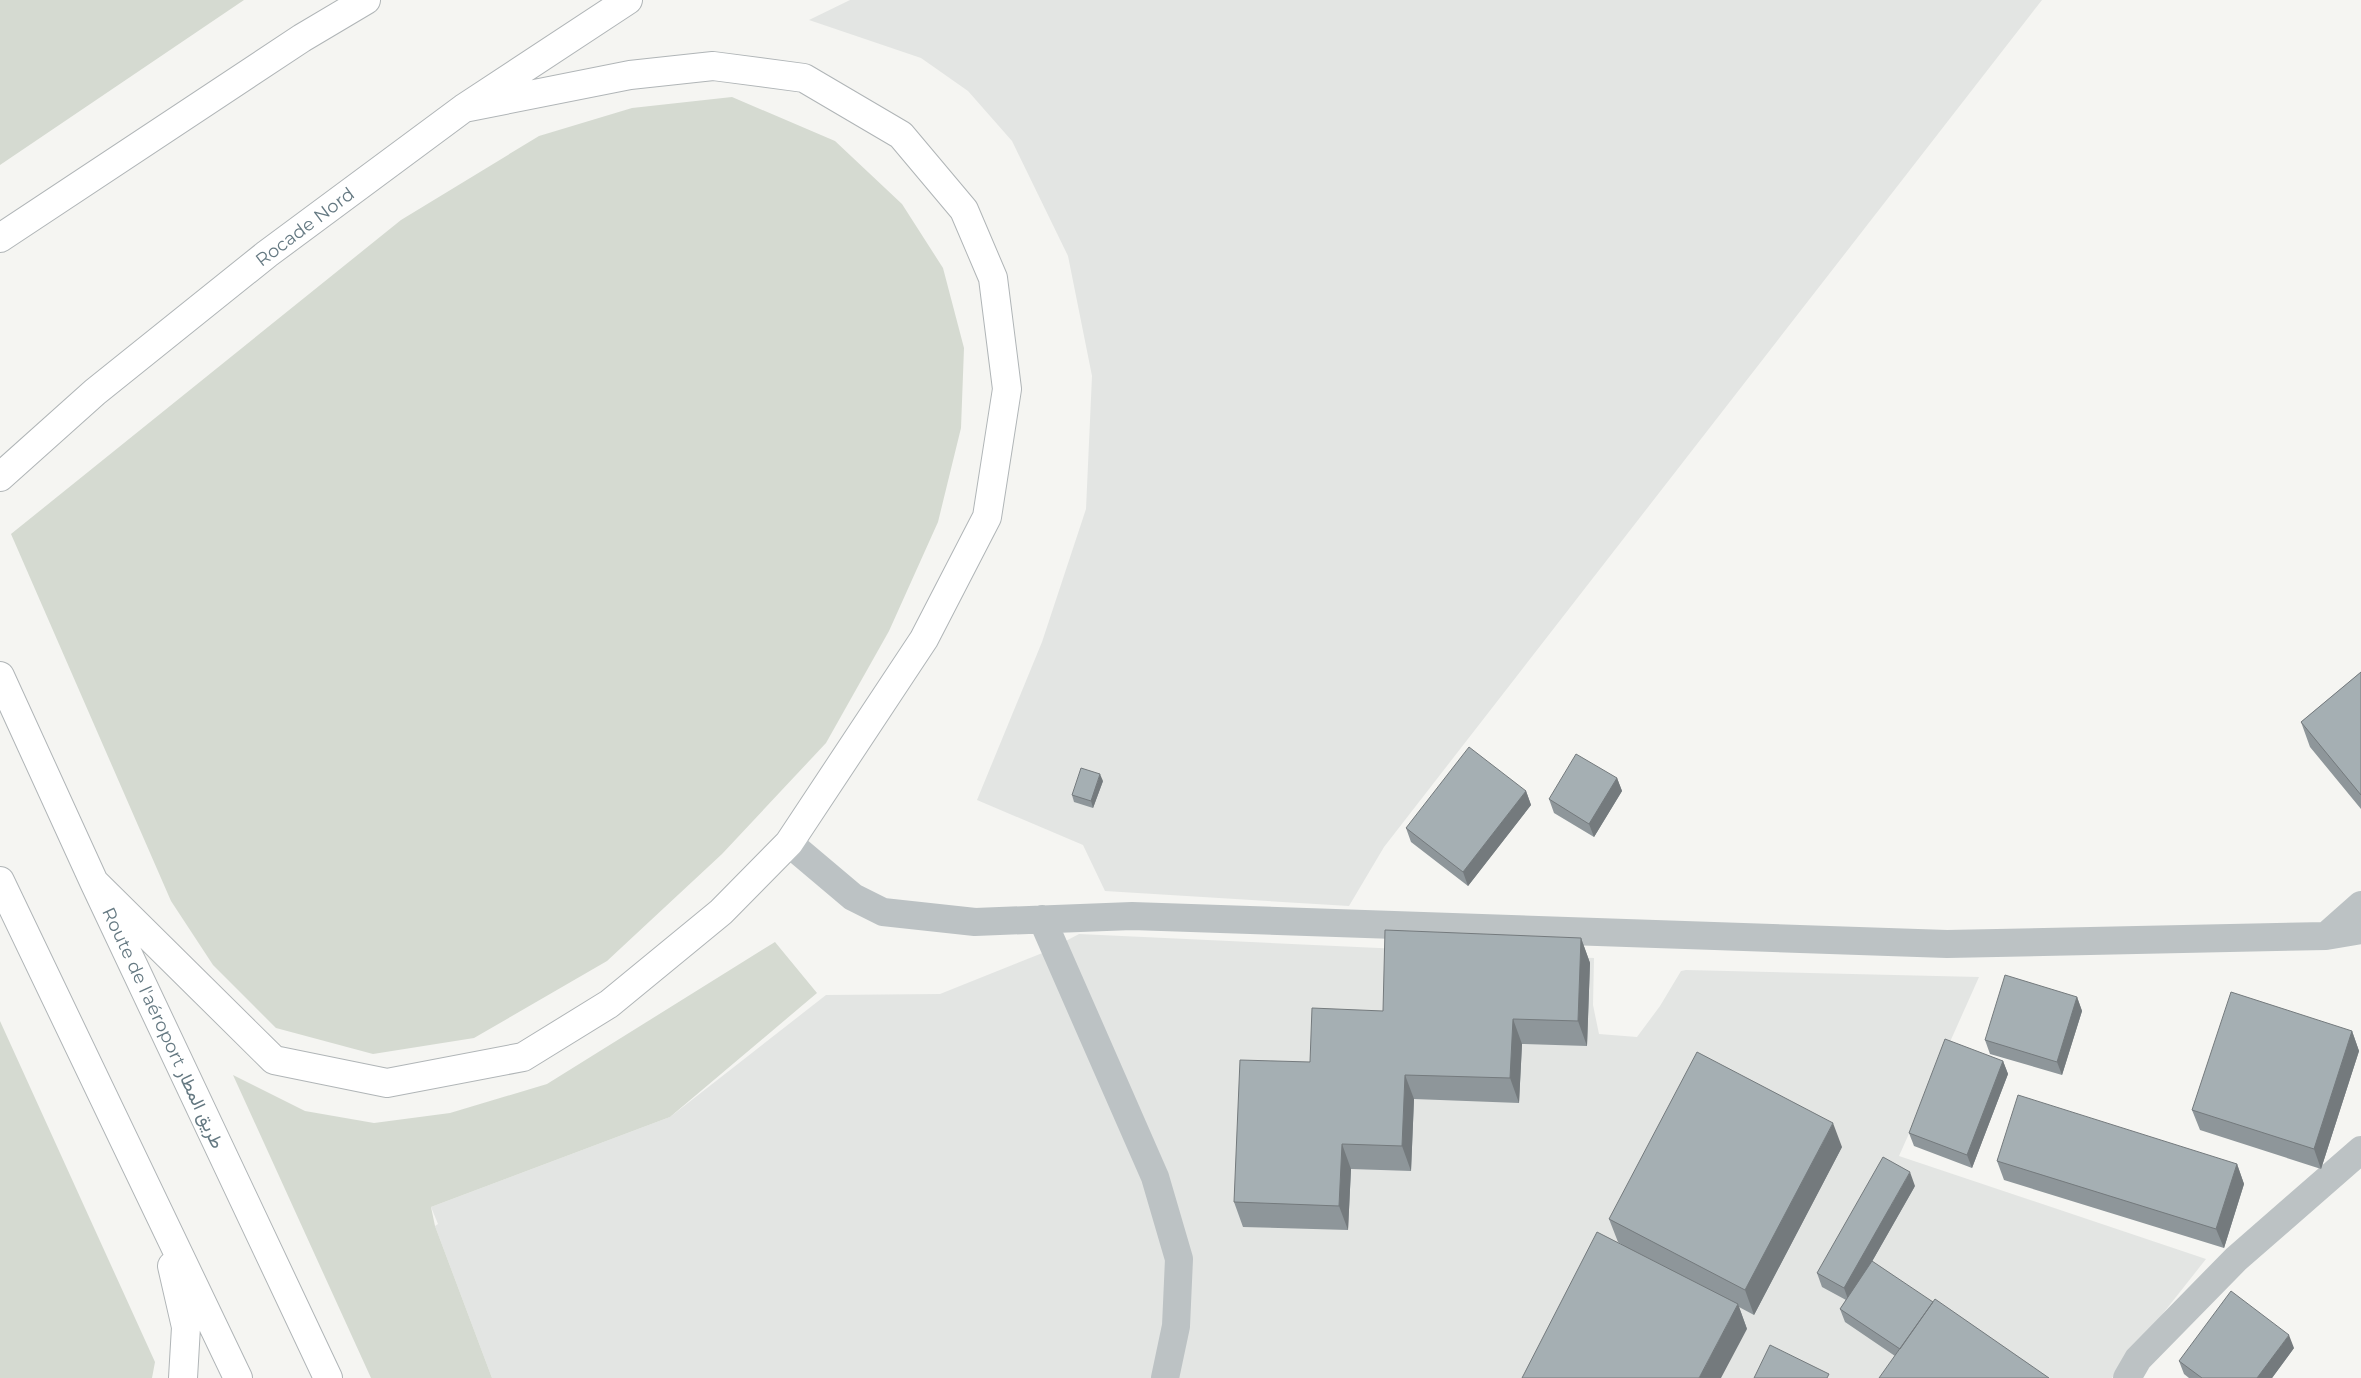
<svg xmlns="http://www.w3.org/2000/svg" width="2361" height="1378" viewBox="0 0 2361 1378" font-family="Montserrat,Vazirmatn,sans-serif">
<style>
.built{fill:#e3e5e3}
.green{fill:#d5dad1}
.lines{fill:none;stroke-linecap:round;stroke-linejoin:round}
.highway-casing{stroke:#b0b5b7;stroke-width:30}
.minor{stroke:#bcc2c4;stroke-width:28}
.highway{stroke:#fff;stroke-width:28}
.wall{fill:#8e969a}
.shaded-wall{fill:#747a7d}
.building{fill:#a5afb3;stroke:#747a7d}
.labels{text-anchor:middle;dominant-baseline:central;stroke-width:5;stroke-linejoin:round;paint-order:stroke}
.street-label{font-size:18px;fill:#657982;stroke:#fff}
</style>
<rect width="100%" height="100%" fill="#f5f5f2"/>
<path class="built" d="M850 0H2042L1384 847 1349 906 1105 891 1083 845 977 800 1042 642 1086 509 1092 376 1068 256 1012 141 968 91 921 58 809 20Z
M1079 934 1594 958 1593 1005 1599 1034 1637 1037 1660 1006 1681 971 1686 970 1979 977 1899 1156 2206 1259 2112 1378H492L435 1226 438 1224 431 1207 670 1117 826 995 940 994 1045 952Z"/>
<path class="green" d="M0 0H244L0 165Z
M732 97 835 141 902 204 943 268 964 348 961 428 938 522 889 631 826 743 722 854 607 961 474 1038 373 1054 276 1028 213 965 171 901 11 534 401 220 539 136 632 108Z
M775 942 817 993 670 1117 431 1207 435 1226 492 1378H371L233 1075 305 1111 374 1123 450 1113 547 1084Z
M0 1021 155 1362 152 1378H0Z"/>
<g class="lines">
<defs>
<path id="highway" d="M0 238 302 38 366 0
M0 477 95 392 267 254 464 108 628 0
M0 676 94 882 328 1378
M0 881 238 1378
M94 882 274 1060 387 1083 523 1057 609 1004 721 912 789 843 924 639 987 517 1007 389 993 278 964 210 901 135 804 78 713 66 630 75 464 108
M172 1266 186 1327 183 1378"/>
</defs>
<use href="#highway" class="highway-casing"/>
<path class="minor" d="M789 843 853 897 883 912 975 922 1132 916 1947 944 2326 936 2361 930
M1042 919 1155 1177 1179 1259 1176 1326 1165 1378
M2326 936 2361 905
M2127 1378 2138 1359 2236 1259 2361 1150"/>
<use href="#highway" class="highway"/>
</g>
<path class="wall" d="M2361 672V809L2310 747 2301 722Z
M1617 778 1622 791 1594 837 1554 813 1549 799Z
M1103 781 1093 808 1074 802 1072 795Z
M1526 791 1531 805 1468 886 1411 842 1406 828Z
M1581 938 1590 963 1587 1046 1522 1044 1519 1103 1414 1099 1411 1171 1351 1169 1348 1230 1243 1227 1234 1202 1310 1062Z
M2077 997 2082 1011 2062 1075 1990 1054 1985 1040Z
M2352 1031 2359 1051 2321 1169 2200 1130 2192 1110Z
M2003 1061 2008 1074 1972 1168 1914 1146 1909 1133Z
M1842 1147 1754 1315 1739 1307 1747 1329 1618 1242 1609 1219Z
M1997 1161 2237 1164 2244 1184 2224 1248 2004 1180Z
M1915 1186 1870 1265 1933 1302 1895 1356 1845 1322 1840 1309 1846 1300 1822 1287 1817 1273Z
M2294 1348 2272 1378H2189L2184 1374 2179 1361Z"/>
<path class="shaded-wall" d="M1100 774 1103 781 1093 808 1091 801Z
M1617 778 1622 791 1594 837 1589 824Z
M1526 791 1531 805 1468 886 1463 872Z
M1581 938 1590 963 1587 1046 1578 1021Z
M2077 997 2082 1011 2062 1075 2057 1062Z
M1513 1019 1522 1044 1519 1103 1510 1078Z
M2352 1031 2359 1051 2321 1169 2314 1149Z
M2003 1061 2008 1074 1972 1168 1967 1155Z
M1405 1075 1414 1099 1411 1171 1402 1146Z
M1833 1123 1842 1147 1754 1315 1745 1290Z
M1342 1144 1351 1169 1348 1230 1339 1206Z
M2237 1164 2244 1184 2224 1248 2216 1229Z
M1910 1172 1915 1186 1849 1302 1844 1288Z
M1738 1304 1747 1329 1721 1378H1699Z
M2289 1335 2294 1348 2272 1378H2257Z"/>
<path class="building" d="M2361 672V795L2301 722Z
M1469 747 1526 791 1463 872 1406 828Z
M1576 754 1617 778 1589 824 1549 799Z
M1081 768 1100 774 1091 801 1072 795Z
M1385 930 1581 938 1578 1021 1513 1019 1510 1078 1405 1075 1402 1146 1342 1144 1339 1206 1234 1202 1240 1060 1310 1062 1312 1008 1383 1011Z
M2005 975 2077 997 2057 1062 1985 1040Z
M2231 992 2352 1031 2314 1149 2192 1110Z
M1945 1039 2003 1061 1967 1155 1909 1133Z
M1697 1052 1833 1123 1745 1290 1609 1219Z
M2018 1095 2237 1164 2216 1229 1997 1161Z
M1883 1157 1910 1172 1844 1288 1817 1273Z
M1597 1232 1738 1304 1699 1378H1522Z
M1872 1261 1933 1302 1900 1349 1840 1309Z
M2231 1291 2289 1335 2257 1378H2202L2179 1361Z
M1935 1299 2049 1378H1879Z
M1770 1345 1829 1374 1827 1378H1754Z"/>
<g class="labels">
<g class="street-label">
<text transform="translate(305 227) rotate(-37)">Rocade Nord</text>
<text transform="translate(163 1028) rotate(65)">Route de l'aéroport طريق المطار</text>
</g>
</g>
</svg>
